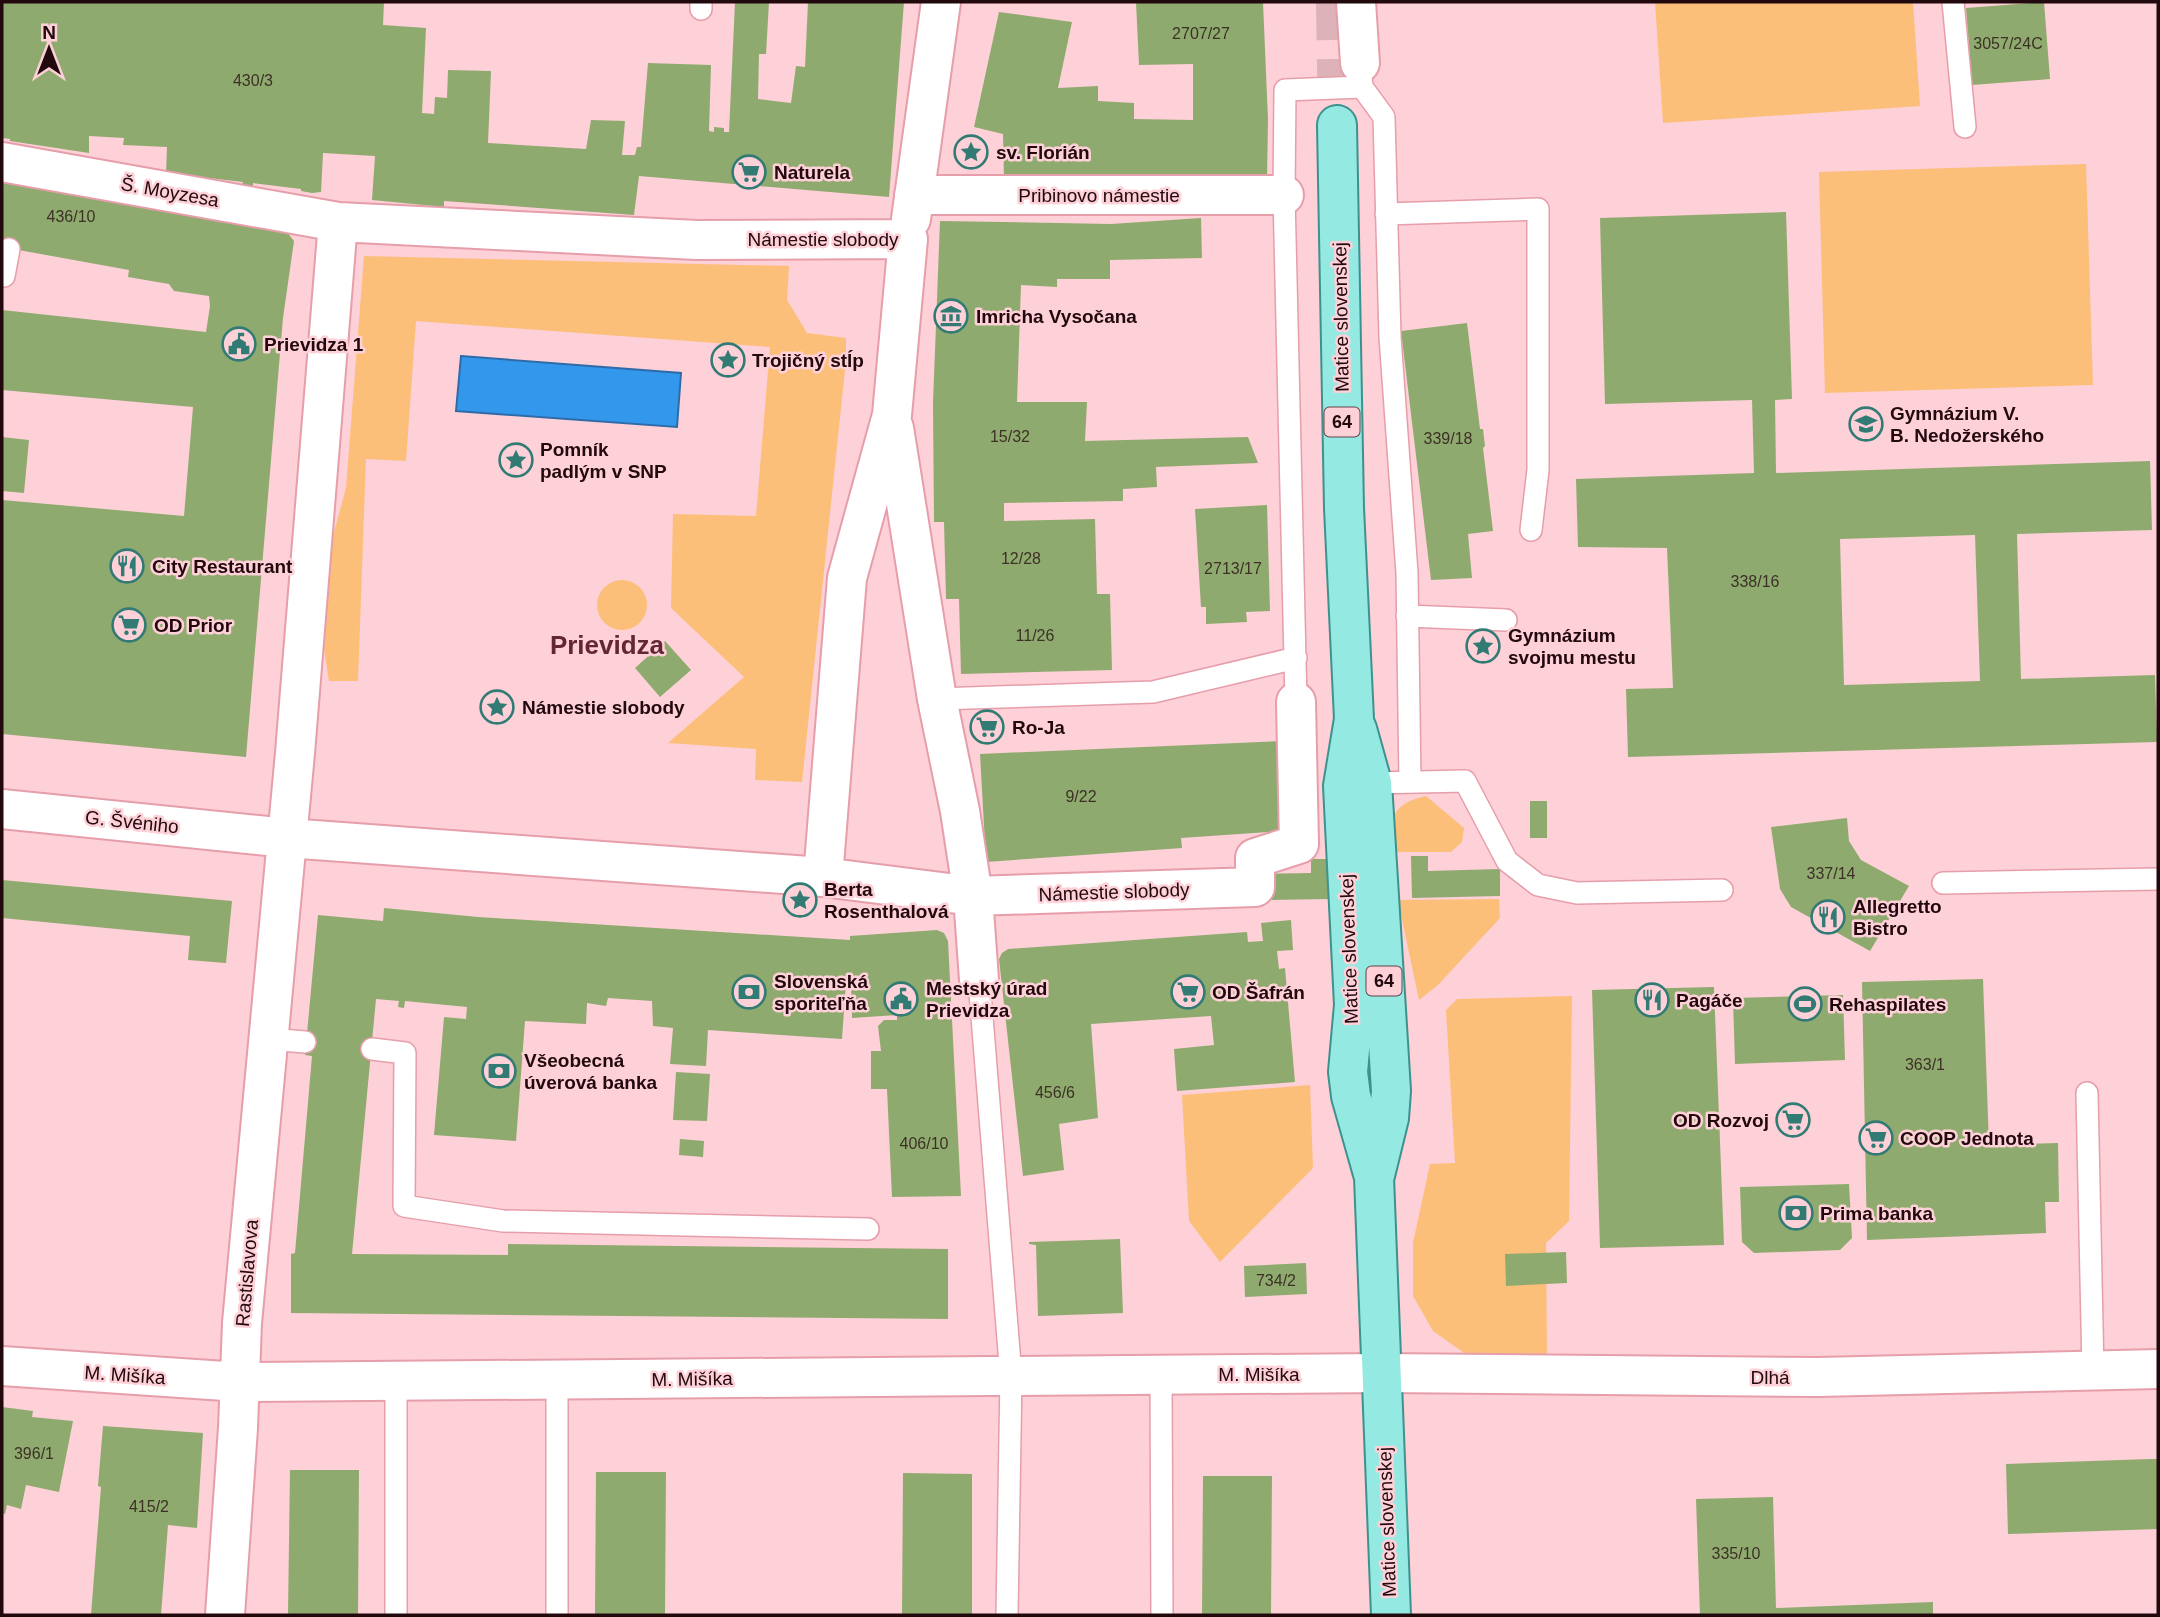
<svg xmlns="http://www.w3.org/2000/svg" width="2160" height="1617" viewBox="0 0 2160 1617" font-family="Helvetica,sans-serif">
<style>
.green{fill:#fcbf7a}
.water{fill:#3397ec;stroke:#2e6ca9;stroke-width:2}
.building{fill:#8faa6f;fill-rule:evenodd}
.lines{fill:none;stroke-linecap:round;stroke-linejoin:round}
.primary-tunnel{stroke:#ddb2b9;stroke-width:38;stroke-dasharray:38 19;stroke-linecap:butt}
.lane-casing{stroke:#e69eaa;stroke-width:24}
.street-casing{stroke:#e69eaa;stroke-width:42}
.primary-casing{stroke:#3e928d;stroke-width:42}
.lane{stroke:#fff;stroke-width:21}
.street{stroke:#fff;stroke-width:38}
.primary{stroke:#94e9e3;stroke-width:38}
.labels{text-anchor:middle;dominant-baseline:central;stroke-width:5;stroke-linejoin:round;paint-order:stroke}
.number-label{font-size:16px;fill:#3d3126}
.shield{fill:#fed0d7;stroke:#64454a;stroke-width:2}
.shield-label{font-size:18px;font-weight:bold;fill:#22090e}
.poi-label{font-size:19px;font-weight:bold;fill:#22090e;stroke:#fed0d7;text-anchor:start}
.street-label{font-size:19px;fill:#22090e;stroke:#fed0d7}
.district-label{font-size:26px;font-weight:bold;fill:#622634;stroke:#fed0d7}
</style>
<rect width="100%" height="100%" fill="#fed0d7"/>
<path class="green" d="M1655 2H1913L1920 106 1663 123Z
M2086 164 2093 385 1825 393 1819 172Z
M364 256 789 266 787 300 807 333 846 338V360L802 782 755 780 756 749 668 743 744 677 671 608 673 514 756 516 770 347 416 321 406 461 366 459 358 681H329L316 598 346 488Z
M597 605a25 25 0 1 1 50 0a25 25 0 1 1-50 0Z
M1426 796 1464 828 1462 842 1451 852H1396C1386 821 1392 803 1426 796Z
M1499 899 1500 918 1438 985 1419 1000 1398 900Z
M1572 996 1569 1221 1546 1243 1547 1355H1467L1433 1331 1413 1296V1243L1430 1164 1455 1163 1446 1010 1457 999Z
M1310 1085 1313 1168 1220 1262 1189 1221 1182 1095Z"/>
<path class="water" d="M461 356 681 373 677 427 456 411Z"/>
<path class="building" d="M2 2H384L383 25 426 28 422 113 434 114 435 97 447 98 448 70 491 71 488 143 586 149 591 120 625 121 622 155H635L637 147H641L648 63 711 65 709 131 714 132V127L724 128V132H729L735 2H769L766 54H759L758 99 791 103 796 66 805 67 808 2H904L889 197 639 176 634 215 444 201V207L372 200 375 156 323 153 321 192 312 193 301 191V189L253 183V186L242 185 243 182 166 173 167 147 123 145 124 138 89 136V153L10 141V139L2 138Z
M1136 2H1263L1268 120 1267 180H1004L1003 134 974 127 999 12 1072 22 1058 88 1098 86V101L1134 103V119L1193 120V64L1139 65Z
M2044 2 2050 79 1972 85 1966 8Z
M2 180 286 231 294 241 283 318 246 757 2 734V500L184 516 193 407 2 390V310L206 332 210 306 209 296 174 291 169 284 128 277 129 270 2 247Z
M1786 212 1792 399 1775 400 1776 473 2150 461 2152 530 2017 534 2021 679 2155 675 2157 742 1628 757 1626 689 1673 688 1667 548 1578 547 1576 479 1754 473 1752 400 1605 404 1600 218ZM1975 535 1980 681 1844 685 1840 539Z
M1201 218 1202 258 1110 260V279H1057V287L1021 285 1017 402H1087L1085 441 1248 437 1258 463 1156 467 1157 487 1123 489V501L1004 503V521L1095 519 1097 594H1110L1112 670 961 674 959 599H946L944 522H934L933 403 940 221 1111 224Z
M1467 323 1480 429H1483L1485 446 1483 448 1493 531 1468 534 1472 578 1431 580 1401 331Z
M2 437 29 440 24 493 2 491Z
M1267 505 1270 611 1246 612 1247 622 1206 624V607H1201L1195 509Z
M665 641 691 670 660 697 635 668Z
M1283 741 1284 831 1181 838 1182 848 986 862 980 754Z
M1530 801H1547V838H1530Z
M1847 818 1849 841 1861 860 1909 886 1870 951 1791 907 1780 889 1771 827Z
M1411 856H1428V871L1500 869V896L1412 898Z
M1311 859H1328L1329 899 1262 900V874L1311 873Z
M2 880 232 901 226 963 188 960 190 936 2 918Z
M384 908 478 917 850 940V936L937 930 944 933 948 941 961 1196 892 1197 887 1089H871V1051H881L878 1026 884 1020H897V1015L852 1018 851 982H846L842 1039 708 1030 706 1066 670 1064 673 1028 653 1026 652 1001 608 998 606 1006 587 1003 586 1024 525 1021 516 1141 434 1135 444 1017 466 1019 467 1007 405 1001 404 1008 398 1007 399 1001 376 999 352 1254 508 1255V1244L948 1249V1319L291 1313V1254L295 1253 312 1056 305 1055 318 915 383 921Z
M1291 920 1293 950 1277 951 1279 969 1285 968 1295 1082 1177 1091 1174 1049 1214 1045 1211 1016 1091 1024 1098 1118 1059 1124 1064 1170 1023 1176 999 959 1002 953 1008 949 1247 932 1248 942 1263 941 1261 923Z
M1983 979 1989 1145 2058 1143 2059 1202H2045L2046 1233 1867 1240 1862 982Z
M1714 987 1724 1245 1600 1248 1592 990Z
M1843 995 1845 1060 1735 1064 1733 998Z
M676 1072 710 1074 707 1121 673 1120Z
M680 1139 704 1141 703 1157 679 1155Z
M1849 1184 1852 1238 1840 1250 1754 1253 1742 1242 1740 1187Z
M1120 1239 1123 1313 1038 1316 1036 1245 1029 1244V1242Z
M1566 1252 1567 1283 1506 1286 1505 1254Z
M1306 1263 1307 1294 1245 1297 1244 1266Z
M2 1407 33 1411 32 1417 73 1421 59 1492 26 1485 21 1509 7 1505 5 1514 2 1513Z
M103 1426 203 1433 197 1528 168 1525 161 1615H91L101 1487 98 1486Z
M2150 1459H2158V1529L2008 1534 2006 1464Z
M290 1470H359L358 1615H288Z
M596 1472H666L665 1615H595Z
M903 1473 972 1474V1615H902Z
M1203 1476H1272L1271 1615H1202Z
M1773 1497 1776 1608 1933 1602V1615H1700L1696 1499Z"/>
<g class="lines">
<path class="primary-tunnel" d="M1335 2 1337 125"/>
<defs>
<path id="lane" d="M701 2V9
M1953 2 1965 127
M1360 63 1362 87 1384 117 1390 337 1407 573 1410 782
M1386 214 1538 209V470L1531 530
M4 276 9 249
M1407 616 1506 620
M937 699 1153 692 1296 658
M1296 702 1284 195 1285 90 1362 87
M1372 783 1465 781 1507 861 1538 885 1577 893 1722 890
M1943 883 2158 879
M979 980 1011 1376 1007 1615
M269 1039 305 1042
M372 1049 405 1053 404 1206 503 1221 868 1229
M2087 1093 2093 1371
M1161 1375 1162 1615
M557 1380V1615
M396 1381V1615"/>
<path id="street" d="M1356 2 1360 63
M2 162 338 222
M914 195H1284
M911 219 941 2
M894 428 937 699 960 811 973 896 979 980
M2 809 287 838 823 877 973 896 1255 887V858L1299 844 1296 702
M2 1366 240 1382 1382 1373 1818 1377 2158 1369
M225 1615 238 1428 242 1323 295 753 338 222 697 240 908 239 892 415 847 578 823 877"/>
<path id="primary" d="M1337 125 1344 508 1354 719 1343 786 1354 1005 1348 1072 1351 1096 1374 1177 1391 1615
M1357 729 1372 783 1391 1091 1389 1118 1375 1175"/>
</defs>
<use href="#lane" class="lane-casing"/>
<use href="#street" class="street-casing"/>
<use href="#primary" class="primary-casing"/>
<use href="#lane" class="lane"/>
<use href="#street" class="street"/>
<use href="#primary" class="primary"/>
</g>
<defs>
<symbol id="sight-ring" viewBox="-11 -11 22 22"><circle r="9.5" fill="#fed0d7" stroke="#327b75" stroke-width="1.5"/><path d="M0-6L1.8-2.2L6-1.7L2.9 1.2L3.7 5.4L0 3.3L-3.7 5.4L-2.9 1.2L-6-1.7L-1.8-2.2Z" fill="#327b75"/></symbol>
<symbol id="supermarket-ring" viewBox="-11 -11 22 22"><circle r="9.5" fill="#fed0d7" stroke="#327b75" stroke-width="1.5"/><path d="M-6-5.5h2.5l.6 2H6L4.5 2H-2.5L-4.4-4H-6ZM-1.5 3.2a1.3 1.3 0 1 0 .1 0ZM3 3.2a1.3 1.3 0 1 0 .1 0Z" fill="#327b75"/></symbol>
<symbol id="museum-ring" viewBox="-11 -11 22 22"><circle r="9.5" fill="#fed0d7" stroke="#327b75" stroke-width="1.5"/><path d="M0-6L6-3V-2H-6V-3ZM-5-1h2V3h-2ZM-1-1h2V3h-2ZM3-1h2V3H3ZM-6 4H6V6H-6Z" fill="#327b75"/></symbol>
<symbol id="civic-ring" viewBox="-11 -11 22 22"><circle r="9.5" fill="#fed0d7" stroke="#327b75" stroke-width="1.5"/><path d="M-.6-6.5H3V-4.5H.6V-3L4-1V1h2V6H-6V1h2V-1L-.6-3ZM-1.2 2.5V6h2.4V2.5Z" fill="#327b75"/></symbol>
<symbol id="school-ring" viewBox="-11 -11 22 22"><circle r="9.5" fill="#fed0d7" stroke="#327b75" stroke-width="1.5"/><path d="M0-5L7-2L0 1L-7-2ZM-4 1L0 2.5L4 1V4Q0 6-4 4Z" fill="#327b75"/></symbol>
<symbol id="restaurant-ring" viewBox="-11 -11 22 22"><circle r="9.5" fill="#fed0d7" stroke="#327b75" stroke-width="1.5"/><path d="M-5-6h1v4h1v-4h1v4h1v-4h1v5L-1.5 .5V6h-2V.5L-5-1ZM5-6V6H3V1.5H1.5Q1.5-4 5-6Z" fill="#327b75"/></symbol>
<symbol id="bank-ring" viewBox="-11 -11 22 22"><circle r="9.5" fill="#fed0d7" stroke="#327b75" stroke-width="1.5"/><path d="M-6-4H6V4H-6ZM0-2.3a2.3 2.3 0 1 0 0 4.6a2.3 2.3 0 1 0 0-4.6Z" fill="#327b75"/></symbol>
<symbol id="stadium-ring" viewBox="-11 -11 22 22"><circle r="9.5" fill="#fed0d7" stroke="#327b75" stroke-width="1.5"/><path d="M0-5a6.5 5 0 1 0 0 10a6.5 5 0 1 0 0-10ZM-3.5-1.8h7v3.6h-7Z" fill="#327b75"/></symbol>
</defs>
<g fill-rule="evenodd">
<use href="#sight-ring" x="952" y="133" width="38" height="38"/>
<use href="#supermarket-ring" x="730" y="153" width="38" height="38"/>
<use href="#museum-ring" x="932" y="297" width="38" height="38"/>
<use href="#civic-ring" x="220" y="325" width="38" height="38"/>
<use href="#sight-ring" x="709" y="341" width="38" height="38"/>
<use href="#school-ring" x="1847" y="405" width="38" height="38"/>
<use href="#sight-ring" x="497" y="441" width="38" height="38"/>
<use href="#restaurant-ring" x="108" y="547" width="38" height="38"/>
<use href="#supermarket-ring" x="110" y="606" width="38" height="38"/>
<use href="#sight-ring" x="1464" y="627" width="38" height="38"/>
<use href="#sight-ring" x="478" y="688" width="38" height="38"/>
<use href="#supermarket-ring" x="968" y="708" width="38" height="38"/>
<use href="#sight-ring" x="781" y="881" width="38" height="38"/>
<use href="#restaurant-ring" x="1809" y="898" width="38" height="38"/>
<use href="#bank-ring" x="730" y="973" width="38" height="38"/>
<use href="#supermarket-ring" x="1169" y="973" width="38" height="38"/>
<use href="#civic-ring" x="882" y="980" width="38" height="38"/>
<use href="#restaurant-ring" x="1633" y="981" width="38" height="38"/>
<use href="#stadium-ring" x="1786" y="985" width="38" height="38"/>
<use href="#bank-ring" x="480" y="1052" width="38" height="38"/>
<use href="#supermarket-ring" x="1774" y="1101" width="38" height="38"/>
<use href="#supermarket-ring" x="1857" y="1119" width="38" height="38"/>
<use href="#bank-ring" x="1777" y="1194" width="38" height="38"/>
</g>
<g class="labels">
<g class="number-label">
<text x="1201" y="33">2707/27</text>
<text x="2008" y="43">3057/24C</text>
<text x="253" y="80">430/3</text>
<text x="71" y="216">436/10</text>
<text x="1010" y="436">15/32</text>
<text x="1448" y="438">339/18</text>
<text x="1021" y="558">12/28</text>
<text x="1233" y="568">2713/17</text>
<text x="1755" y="581">338/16</text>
<text x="1035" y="635">11/26</text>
<text x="1081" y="796">9/22</text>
<text x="1831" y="873">337/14</text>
<text x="1925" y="1064">363/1</text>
<text x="1055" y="1092">456/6</text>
<text x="924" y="1143">406/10</text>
<text x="1276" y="1280">734/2</text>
<text x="34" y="1453">396/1</text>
<text x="149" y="1506">415/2</text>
<text x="1736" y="1553">335/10</text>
</g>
<g class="shield">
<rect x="1324.5" y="407.5" width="35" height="29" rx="5"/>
<rect x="1366.5" y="966.5" width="35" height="29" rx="5"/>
</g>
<g class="shield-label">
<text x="1342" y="422">64</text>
<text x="1384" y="981">64</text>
</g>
<g class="poi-label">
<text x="996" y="152">sv. Florián</text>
<text x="774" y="172">Naturela</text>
<text x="976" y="316">Imricha Vysočana</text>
<text x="264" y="344">Prievidza 1</text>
<text x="752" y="360">Trojičný stĺp</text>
<text x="1890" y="413">Gymnázium V.<tspan x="1890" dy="22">B. Nedožerského</tspan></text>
<text x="540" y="449">Pomník<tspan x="540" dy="22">padlým v SNP</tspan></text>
<text x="152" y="566">City Restaurant</text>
<text x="154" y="625">OD Prior</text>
<text x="1508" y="635">Gymnázium<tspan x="1508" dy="22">svojmu mestu</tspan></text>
<text x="522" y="707">Námestie slobody</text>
<text x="1012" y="727">Ro-Ja</text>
<text x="824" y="889">Berta<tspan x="824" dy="22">Rosenthalová</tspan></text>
<text x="1853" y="906">Allegretto<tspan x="1853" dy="22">Bistro</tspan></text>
<text x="774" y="981">Slovenská<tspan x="774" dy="22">sporiteľňa</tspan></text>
<text x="926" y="988">Mestský úrad<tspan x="926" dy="22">Prievidza</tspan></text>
<text x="1212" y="992">OD Šafrán</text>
<text x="1676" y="1000">Pagáče</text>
<text x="1829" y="1004">Rehaspilates</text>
<text x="524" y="1060">Všeobecná<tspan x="524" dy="22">úverová banka</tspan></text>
<text x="1769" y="1120" text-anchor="end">OD Rozvoj</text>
<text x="1900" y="1138">COOP Jednota</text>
<text x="1820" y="1213">Prima banka</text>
</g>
<g class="street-label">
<text transform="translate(170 192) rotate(10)">Š. Moyzesa</text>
<text x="1099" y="195">Pribinovo námestie</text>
<text x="823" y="239">Námestie slobody</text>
<text transform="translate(1341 317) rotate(-91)">Matice slovenskej</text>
<text transform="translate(132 822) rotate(6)">G. Švéniho</text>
<text transform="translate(1114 892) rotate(-2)">Námestie slobody</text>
<text transform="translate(1349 949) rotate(-92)">Matice slovenskej</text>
<text transform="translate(247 1273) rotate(-85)">Rastislavova</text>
<text x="1259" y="1374">M. Mišíka</text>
<text transform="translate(125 1375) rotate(4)">M. Mišíka</text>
<text x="1770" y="1377">Dlhá</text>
<text transform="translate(692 1379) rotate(-1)">M. Mišíka</text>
<text transform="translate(1387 1522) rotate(-92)">Matice slovenskej</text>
</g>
<g class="district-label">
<text x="607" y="645">Prievidza</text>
</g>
</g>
<rect width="2160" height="1617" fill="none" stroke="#22090e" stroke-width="7"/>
<g transform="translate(49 49)" stroke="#fed0d7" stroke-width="5" paint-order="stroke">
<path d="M0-5L12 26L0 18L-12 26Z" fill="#22090e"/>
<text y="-10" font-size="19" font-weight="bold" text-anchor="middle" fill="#22090e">N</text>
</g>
</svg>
